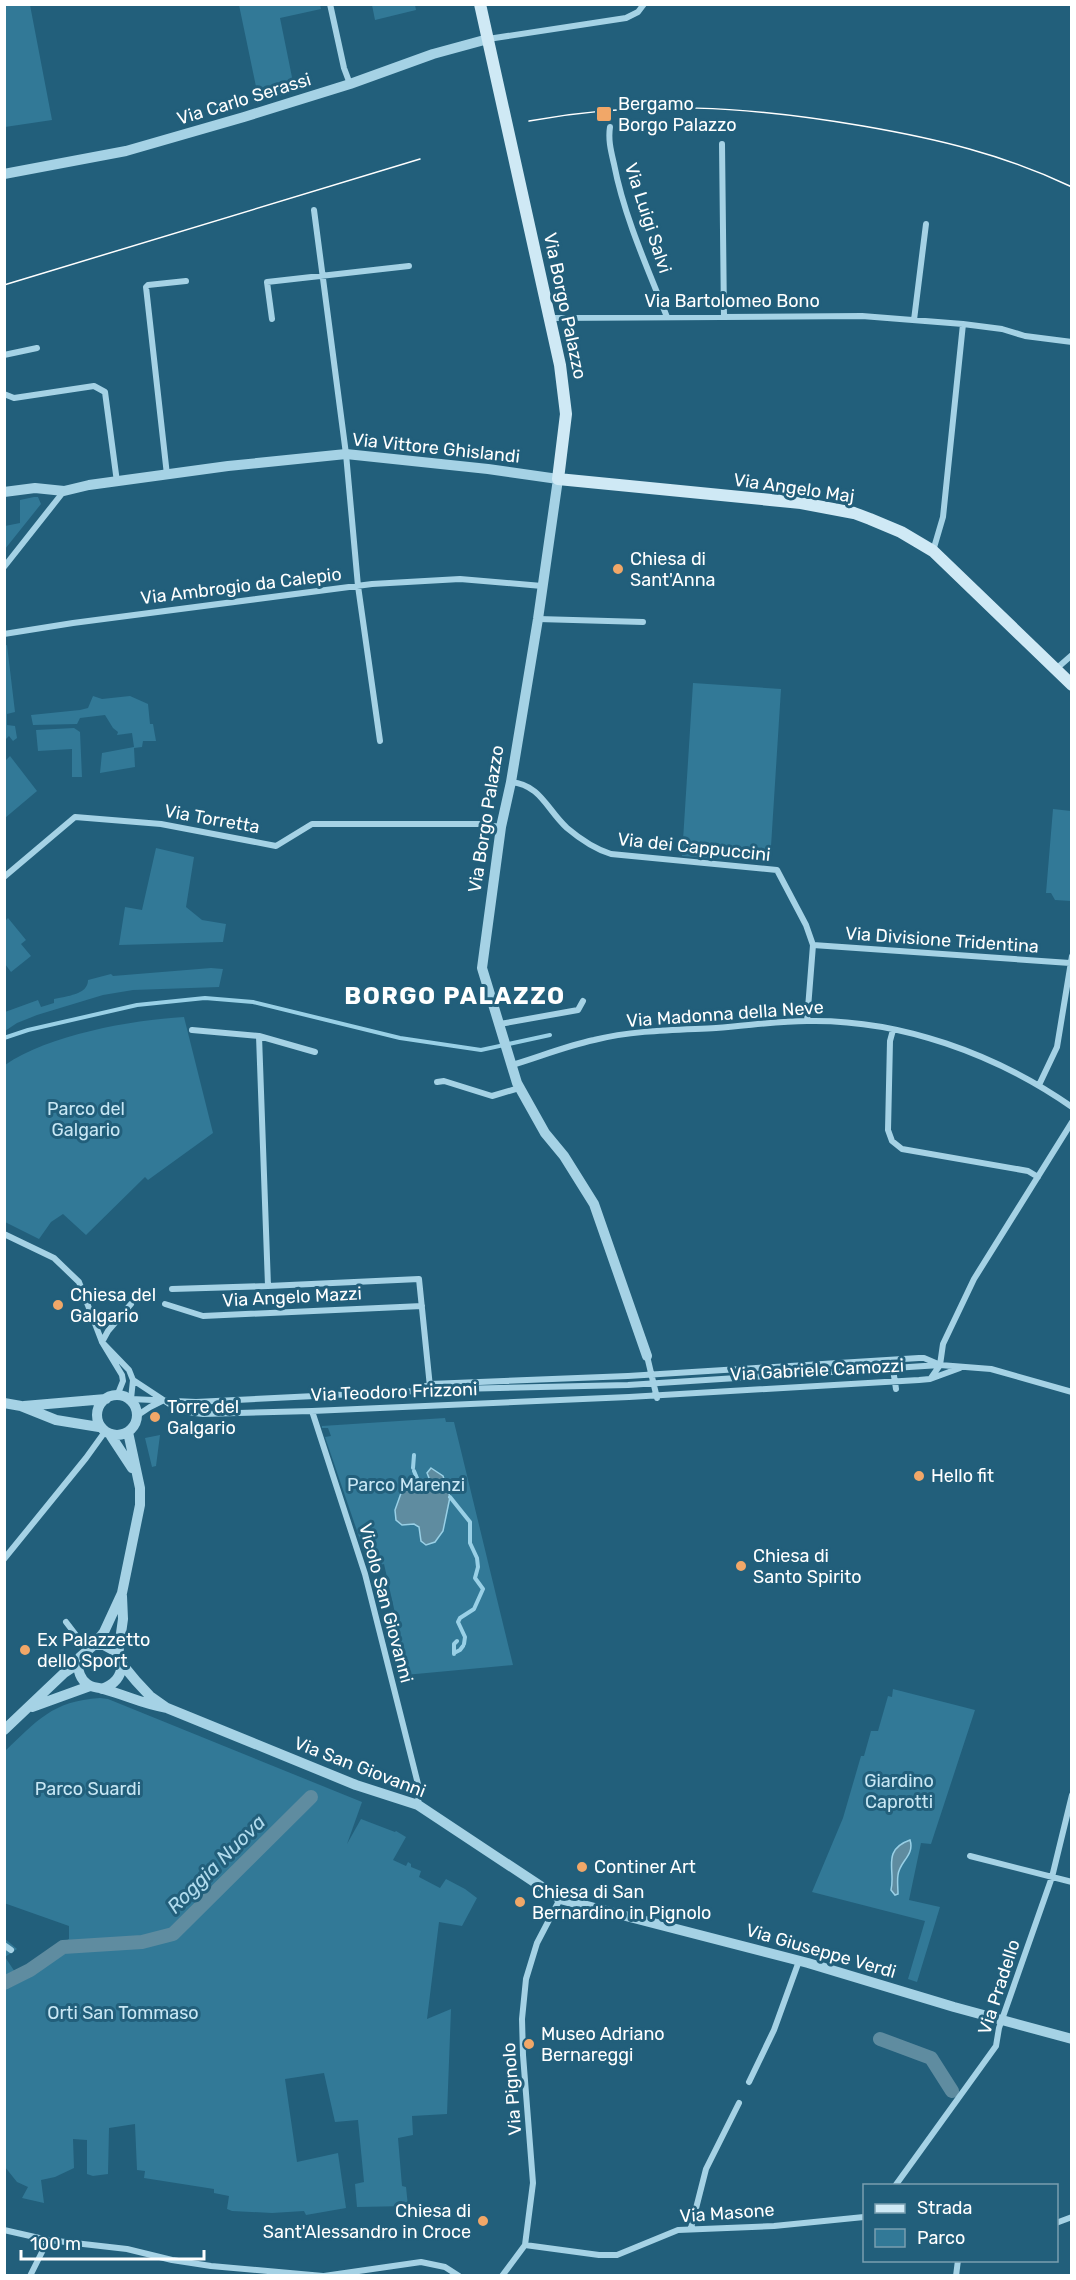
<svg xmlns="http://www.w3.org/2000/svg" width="1076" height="2280" viewBox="0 0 1076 2280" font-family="Rubik,sans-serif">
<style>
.green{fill:#327997}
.water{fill:#5f8ca0;stroke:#99d0e6;stroke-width:1.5}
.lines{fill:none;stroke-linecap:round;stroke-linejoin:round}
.stream{stroke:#99d0e6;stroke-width:4}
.canal{stroke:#5f8ca0;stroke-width:14}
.minor{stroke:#a5d2e5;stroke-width:6}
.tertiary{stroke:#a5d2e5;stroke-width:10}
.secondary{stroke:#cfe9f5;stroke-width:12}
.tram{stroke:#fff;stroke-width:1.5}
.poi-dot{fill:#f1a768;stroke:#225f7b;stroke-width:2}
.labels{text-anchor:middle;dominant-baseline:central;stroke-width:6;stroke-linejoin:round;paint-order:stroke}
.street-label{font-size:18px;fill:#fff;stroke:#225f7b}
.poi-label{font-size:18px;fill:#fff;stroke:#225f7b;text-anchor:start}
.park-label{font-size:18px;fill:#c8e7f4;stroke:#225f7b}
.water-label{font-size:20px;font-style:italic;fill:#b0dbed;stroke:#225f7b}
.district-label{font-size:24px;font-weight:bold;letter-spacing:1.5px;fill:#fff;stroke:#225f7b}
</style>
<rect width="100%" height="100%" fill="#225f7b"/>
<path class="green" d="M4 5H30L52 120 5 127Z
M239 5H320L321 9 280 18 295 92 259 101Z
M372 5H415L416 10 375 20Z
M34 497H38L41 504 5 549V526L20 523V500Z
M7 645 15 712 7 714V725L15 726 17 738 13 741 9 736 5 740 4 646Z
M693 683 781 689 770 862 682 856Z
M93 696 102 699 130 696 148 704 150 724H153L156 741H143L142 747 134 748 135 767 100 773 102 753 134 747 132 733 117 735 118 732 113 728 105 715 80 718 77 724 33 725 31 715 80 710 88 708Z
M74 728 80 732 82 777H72V749L38 751 36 730Z
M10 756 37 791 5 818V761Z
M1053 809 1071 811V901L1055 900 1051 893H1046Z
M156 848 194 857 186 907 202 920 226 924 223 942 119 945 125 907 142 910Z
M8 918 26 940 21 944 31 956 11 972 5 964V921Z
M211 968 223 969 219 987 133 990 103 995 37 1015 17 1023 5 1031V1012L38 1000 41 1007 54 1003V999C66 996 88 995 88 980L111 974 113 976Z
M184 1017 213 1133 148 1180 145 1177 86 1235 63 1214 51 1222 39 1239 5 1222V1065C48 1035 131 1020 184 1017Z
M445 1418 446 1422H454L513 1665 405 1675 397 1622 384 1564 370 1569 325 1437 331 1436 328 1428H322V1426Z
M160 1435 156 1466 152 1467 145 1438Z
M893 1689 975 1710 931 1844 921 1843 909 1900 940 1907 917 1982 908 1979 925 1921 812 1892 843 1818 861 1756H864L871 1731H878L888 1696 892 1697Z
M100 1698 108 1699 362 1802 347 1844 361 1819 395 1832 396 1831 406 1837 393 1860 406 1866 408 1862 411 1864V1867L421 1871 419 1877 440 1888 446 1879 465 1889 477 1898 462 1926 439 1922 427 2019 451 2009 447 2114 412 2116 413 2135 398 2138 402 2186 406 2187 408 2206 357 2207 355 2184 364 2182 358 2120 335 2122 324 2073 285 2079 297 2162 338 2153 346 2208 306 2215 304 2211 272 2213 232 2211 227 2209 229 2196 214 2193V2189L144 2178 145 2171 137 2170 135 2124 109 2128 108 2174 93 2176 87 2174V2140L73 2139 74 2168 55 2177 41 2180 44 2203 22 2198 28 2187 17 2182 5 2167 4 1938 17 1949 5 1957 17 1975 69 1939V1926L4 1903 5 1751C37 1721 52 1701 100 1698Z"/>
<path class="water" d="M431 1468 443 1476 450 1497 443 1531 435 1542 426 1545 421 1541 419 1527 414 1524 402 1525 396 1520 395 1510 405 1482 414 1481 425 1484 429 1478 427 1473Z
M910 1840C915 1855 899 1862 898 1875 897 1881 898 1888 898 1894L895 1895 891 1890C896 1871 881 1850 910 1840Z"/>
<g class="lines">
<path class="stream" d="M4 1038 28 1030 137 1005 205 998 253 1002 400 1038 481 1050 550 1035
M413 1468 414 1455
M414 1471 419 1483
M450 1497 470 1522V1543L477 1558 478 1567 475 1578 483 1589 474 1609 460 1618 458 1622 465 1637 464 1644
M454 1653 460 1650 463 1646
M454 1654V1644L457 1641"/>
<path class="canal" d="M4 1983 30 1970 63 1947 142 1942 173 1934 311 1797
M880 2039 931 2058 952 2091"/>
<path class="minor" d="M330 4 344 68 350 84
M488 39 626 18 638 12 644 4
M610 127C608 140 611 151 614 164 624 216 647 267 667 317
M722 144 724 317
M314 210 346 454 358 586 380 741
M550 318 862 316 963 324 1002 329 1025 336 1072 342
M272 319 267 282 409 266
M914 320 926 224
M4 355 37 348
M4 394 14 398 94 386 105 392 117 482
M167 475 146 287 148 285 186 281
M933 551 943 517 963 324
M4 567 64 491
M538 619 643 622
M4 634 73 623 372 584 460 579 542 586
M1056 669 1072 655
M511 782C541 785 547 810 567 828 580 839 595 849 611 854L777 870 806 925 813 945 807 1021
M4 877 75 817 161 824 276 846 312 824H478L501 827
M813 945 1070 963
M500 1024 578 1010 583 1001
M192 1030 259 1036 315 1052
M893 1030 890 1041 888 1130 892 1141 902 1149 1028 1171 1038 1177
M259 1036 268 1286 419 1279 430 1387
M512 1065C539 1057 566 1046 594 1040 634 1030 676 1030 716 1028 747 1026 777 1021 807 1021 900 1019 996 1054 1072 1107
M437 1082 444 1081 492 1096 519 1088
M1039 1085 1057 1047 1072 956
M4 1234 54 1258 79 1282 102 1342 122 1375 123 1381 117 1396
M172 1289 268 1286
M165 1304 203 1316 422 1306
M102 1342 129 1370 133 1380 131 1399 196 1402 456 1389 628 1385 940 1365 991 1369 1072 1392
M102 1342 108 1331 131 1304
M647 1356 657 1398
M893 1369 896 1389
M931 1378 940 1365 943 1344 974 1279 1072 1122
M133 1380 180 1411 203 1414 312 1411 629 1397 919 1380 930 1379 960 1368
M417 1389 430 1384 628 1376 919 1358H924L938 1364
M312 1411 365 1574 419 1788 418 1805
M138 1415 150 1407 162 1401
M4 1559 86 1458 104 1433
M66 1622 79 1639 90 1647
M970 1856 1072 1882
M4 1945 11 1950
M749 2082 774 2030 799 1961
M895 2186 996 2046 999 2028 1052 1877 1072 1795
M1056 2223 1072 2217
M691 2228 706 2169 739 2103
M4 2230 48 2240 127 2249 172 2260 211 2266 323 2276
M525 2245 599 2255H617L678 2230 774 2226 864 2217
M30 2276 48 2240
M324 2276 421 2262 445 2267 459 2276
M502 2276 525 2245 533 2183 523 2055 522 2019 526 1979 537 1943 560 1899
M956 2276 958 2260"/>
<path class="tertiary" d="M4 174 126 151 244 117 350 84 433 54 488 39
M4 492 35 488 64 491 89 485 228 466 346 454 488 469 558 479 538 619 511 782 501 827 482 968 517 1083 545 1133 564 1156 594 1204 647 1356
M97 1415a20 20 0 1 1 40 0a20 20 0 1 1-40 0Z
M4 1403 21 1406 56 1420 99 1427
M24 1406 106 1399
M111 1436 132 1468
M94 1645 104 1632 122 1593 140 1505V1488L128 1432
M118 1655 123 1619 122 1596
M102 1689C115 1684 121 1677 122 1664
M32 1707 90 1686
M167 1708 150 1696 136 1681 122 1664 115 1651 104 1645H94L80 1657C77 1666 78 1676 86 1683 91 1688 97 1687 103 1689 126 1695 142 1704 167 1708L356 1785 418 1805 560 1899 808 1963 954 2007 1072 2039
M4 1730 64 1673 79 1663"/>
<path class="secondary" d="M480 4 560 365 566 414 558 479 801 503 854 513 870 519 901 532 933 551 1072 685"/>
<path class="tram" d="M529 121C646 100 747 106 863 126 938 139 1002 154 1072 187
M4 285 420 159"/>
</g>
<g class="poi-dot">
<rect x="596" y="106" width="16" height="16" rx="3"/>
<circle cx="618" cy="569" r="6"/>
<circle cx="58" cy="1305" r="6"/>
<circle cx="155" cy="1417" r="6"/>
<circle cx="919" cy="1476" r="6"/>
<circle cx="741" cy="1566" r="6"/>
<circle cx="25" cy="1650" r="6"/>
<circle cx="582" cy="1867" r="6"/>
<circle cx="520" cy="1902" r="6"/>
<circle cx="529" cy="2044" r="6"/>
<circle cx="483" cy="2221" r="6"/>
</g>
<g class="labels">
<g class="street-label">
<text transform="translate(244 99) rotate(-17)">Via Carlo Serassi</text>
<text transform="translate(648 218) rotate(72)">Via Luigi Salvi</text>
<text x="732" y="301">Via Bartolomeo Bono</text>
<text transform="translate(565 306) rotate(78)">Via Borgo Palazzo</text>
<text transform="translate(436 448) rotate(6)">Via Vittore Ghislandi</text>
<text transform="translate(794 488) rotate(8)">Via Angelo Maj</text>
<text transform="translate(241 586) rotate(-7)">Via Ambrogio da Calepio</text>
<text transform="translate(212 819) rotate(10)">Via Torretta</text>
<text transform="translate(486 819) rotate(-81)">Via Borgo Palazzo</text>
<text transform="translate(694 847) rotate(6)">Via dei Cappuccini</text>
<text transform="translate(942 940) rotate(4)">Via Divisione Tridentina</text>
<text transform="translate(725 1014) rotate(-4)">Via Madonna della Neve</text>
<text transform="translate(292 1297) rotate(-3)">Via Angelo Mazzi</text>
<text transform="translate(817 1370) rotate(-3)">Via Gabriele Camozzi</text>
<text transform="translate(394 1392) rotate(-2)">Via Teodoro Frizzoni</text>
<text transform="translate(386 1603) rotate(75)">Vicolo San Giovanni</text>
<text transform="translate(360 1767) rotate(21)">Via San Giovanni</text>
<text transform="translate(821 1951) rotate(16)">Via Giuseppe Verdi</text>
<text transform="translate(999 1987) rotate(-72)">Via Pradello</text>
<text transform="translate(512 2089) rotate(-94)">Via Pignolo</text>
<text transform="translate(727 2213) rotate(-4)">Via Masone</text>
</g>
<g class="poi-label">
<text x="618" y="104">Bergamo<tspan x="618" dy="21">Borgo Palazzo</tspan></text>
<text x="630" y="559">Chiesa di<tspan x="630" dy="21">Sant'Anna</tspan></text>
<text x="70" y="1295">Chiesa del<tspan x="70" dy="21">Galgario</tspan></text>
<text x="167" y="1407">Torre del<tspan x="167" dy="21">Galgario</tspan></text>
<text x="931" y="1476">Hello fit</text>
<text x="753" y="1556">Chiesa di<tspan x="753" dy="21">Santo Spirito</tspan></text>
<text x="37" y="1640">Ex Palazzetto<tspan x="37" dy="21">dello Sport</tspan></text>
<text x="594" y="1867">Continer Art</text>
<text x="532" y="1892">Chiesa di San<tspan x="532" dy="21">Bernardino in Pignolo</tspan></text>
<text x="541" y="2034">Museo Adriano<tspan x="541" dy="21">Bernareggi</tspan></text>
<text x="471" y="2211" text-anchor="end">Chiesa di<tspan x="471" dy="21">Sant'Alessandro in Croce</tspan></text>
</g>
<g class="park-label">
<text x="86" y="1109">Parco del<tspan x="86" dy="21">Galgario</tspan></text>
<text x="406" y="1485">Parco Marenzi</text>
<text x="899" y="1781">Giardino<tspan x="899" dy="21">Caprotti</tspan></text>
<text x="88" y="1789">Parco Suardi</text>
<text x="123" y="2013">Orti San Tommaso</text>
</g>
<g class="water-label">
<text transform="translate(216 1864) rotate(-45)">Roggia Nuova</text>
</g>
<g class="district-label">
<text x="455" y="996">BORGO PALAZZO</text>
</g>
</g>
<rect width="1076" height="2280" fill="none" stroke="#ffffff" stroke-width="12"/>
<rect x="863" y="2184" width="195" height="78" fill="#225f7b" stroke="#7a9fb0" stroke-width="1.5"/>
<rect x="875" y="2204" width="30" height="9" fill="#cfe9f5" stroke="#7a9fb0" stroke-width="1.5"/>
<text x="917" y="2214" font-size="18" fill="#ffffff">Strada</text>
<rect x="875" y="2229" width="30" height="18" fill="#327997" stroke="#7a9fb0" stroke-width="1.5"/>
<text x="917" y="2244" font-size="18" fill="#ffffff">Parco</text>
<path d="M21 2250v9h183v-9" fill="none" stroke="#ffffff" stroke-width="3"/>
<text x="30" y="2250" font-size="18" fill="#ffffff" stroke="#225f7b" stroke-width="4.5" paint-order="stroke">100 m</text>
</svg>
